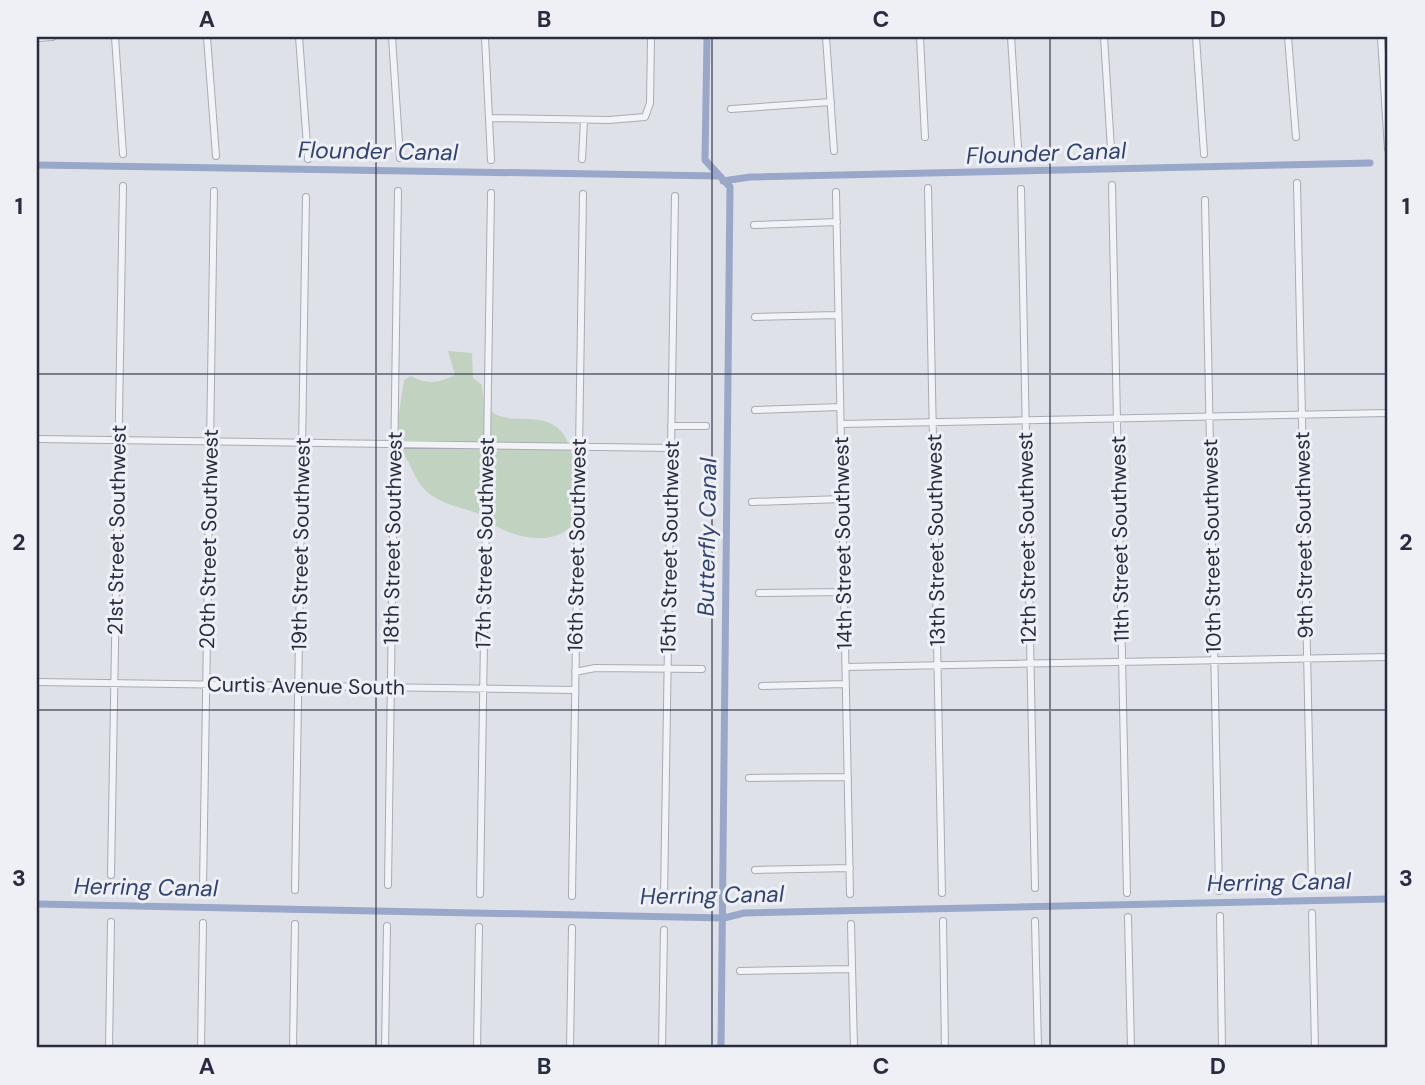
<svg xmlns="http://www.w3.org/2000/svg" width="1425" height="1085" viewBox="0 0 1425 1085" font-family="'DM Sans',sans-serif">
<style>
.green{fill:#c1d3c0}
.lines{fill:none;stroke-linecap:round;stroke-linejoin:round}
.canal{stroke:#99a7c9;stroke-width:7}
.minor-casing{stroke:#a8abb6;stroke-width:8}
.minor{stroke:#f2f3f7;stroke-width:6}
.grid{fill:none;stroke:#282c40;stroke-width:2;stroke-opacity:0.55}
.labels{text-anchor:middle;dominant-baseline:central;stroke-width:6;stroke-linejoin:round;paint-order:stroke}
.street-label{font-size:21px;fill:#282c40;stroke:#eef0f6}
.water-label{font-size:23px;font-style:italic;fill:#314274;stroke:#eef0f6}
.neatline{fill:none;stroke:#282c40;stroke-width:2.5}
.grid-label{font-size:23px;text-anchor:middle;font-weight:bold;fill:#282c40}
</style>
<rect width="100%" height="100%" fill="#dfe1e8"/>
<path class="green" d="M448 351 472 353 473 378 482 385C485 443 542 400 564 435 579 458 575 494 575 521 559 546 520 540 496 526 490 522 486 516 479 514 459 506 441 505 425 490 413 478 411 461 399 449L398 420 404 380 411 376C427 385 439 383 455 375Z"/>
<g class="lines">
<path class="canal" d="M707 37 705 160 730 187 721 1048
M37 165 718 176
M723 181 750 177 1370 163
M37 904 724 918 744 913 1388 899"/>
<defs>
<path id="minor" d="M115 37 123 154
M207 37 216 156
M299 37 308 159
M392 37 400 158
M485 37 491 160
M826 37 834 151
M920 37 925 137
M1011 37 1018 147
M1104 37 1111 149
M1196 37 1204 154
M1288 37 1296 137
M1381 37 1388 149
M37 38 52 37
M731 109 831 102
M489 118 609 120 645 117 650 103 651 37
M582 159 584 120
M1297 183 1312 886
M1112 185 1127 893
M928 188 942 893
M1021 189 1035 888
M836 192 850 894
M1205 200 1219 891
M754 225 837 222
M755 317 838 315
M755 410 840 407
M841 424 1388 413
M671 426H706
M37 439 671 448
M752 502 842 499
M759 593 844 592
M846 667 1388 657
M575 672 595 668 702 669
M37 682 575 690
M762 686 846 684
M749 778 848 777
M755 870 850 868
M111 875 123 186
M388 885 398 191
M203 888 214 191
M295 890 306 197
M480 894 491 193
M572 896 583 194
M664 898 675 196
M1312 913 1315 1048
M1220 916 1222 1048
M1128 917 1131 1048
M943 921 945 1048
M1035 921 1038 1048
M851 924 854 1048
M740 971 852 969
M109 1048 111 922
M201 1048 203 923
M293 1048 295 924
M385 1048 387 926
M477 1048 479 927
M570 1048 572 928
M662 1048 664 930"/>
</defs>
<use href="#minor" class="minor-casing"/>
<use href="#minor" class="minor"/>
</g>
<path class="grid" d="M376 37V1048M712 37V1048M1050 37V1048M37 374H1388M37 710H1388"/>
<g class="labels">
<g class="street-label">
<text transform="translate(117 530) rotate(-89)">21st Street Southwest</text>
<text transform="translate(1304 535) rotate(-91)">9th Street Southwest</text>
<text transform="translate(393 538) rotate(-89)">18th Street Southwest</text>
<text transform="translate(1027 538) rotate(-91)">12th Street Southwest</text>
<text transform="translate(209 539) rotate(-89)">20th Street Southwest</text>
<text transform="translate(1120 539) rotate(-91)">11th Street Southwest</text>
<text transform="translate(936 540) rotate(-91)">13th Street Southwest</text>
<text transform="translate(485 543) rotate(-89)">17th Street Southwest</text>
<text transform="translate(843 543) rotate(-91)">14th Street Southwest</text>
<text transform="translate(301 544) rotate(-89)">19th Street Southwest</text>
<text transform="translate(577 545) rotate(-89)">16th Street Southwest</text>
<text transform="translate(1212 546) rotate(-91)">10th Street Southwest</text>
<text transform="translate(670 547) rotate(-89)">15th Street Southwest</text>
<text transform="translate(306 686) rotate(1)">Curtis Avenue South</text>
</g>
<g class="water-label">
<text transform="translate(378 151) rotate(1)">Flounder Canal</text>
<text transform="translate(1046 153) rotate(-2)">Flounder Canal</text>
<text transform="translate(707 537) rotate(-89)">Butterfly Canal</text>
<text transform="translate(1279 882) rotate(-1)">Herring Canal</text>
<text transform="translate(146 887) rotate(1)">Herring Canal</text>
<text transform="translate(712 895) rotate(-1)">Herring Canal</text>
</g>
</g>
<rect width="1425" height="1085" fill="none" stroke="#eef0f6" stroke-width="77"/>
<rect x="38" y="38" width="1348" height="1008" class="neatline"/>
<g class="grid-label">
<text x="207" y="27">A</text>
<text x="544" y="27">B</text>
<text x="881" y="27">C</text>
<text x="1218" y="27">D</text>
<text x="19" y="214">1</text>
<text x="1406" y="214">1</text>
<text x="19" y="550">2</text>
<text x="1406" y="550">2</text>
<text x="19" y="886">3</text>
<text x="1406" y="886">3</text>
<text x="207" y="1074">A</text>
<text x="544" y="1074">B</text>
<text x="881" y="1074">C</text>
<text x="1218" y="1074">D</text>
</g>
</svg>
